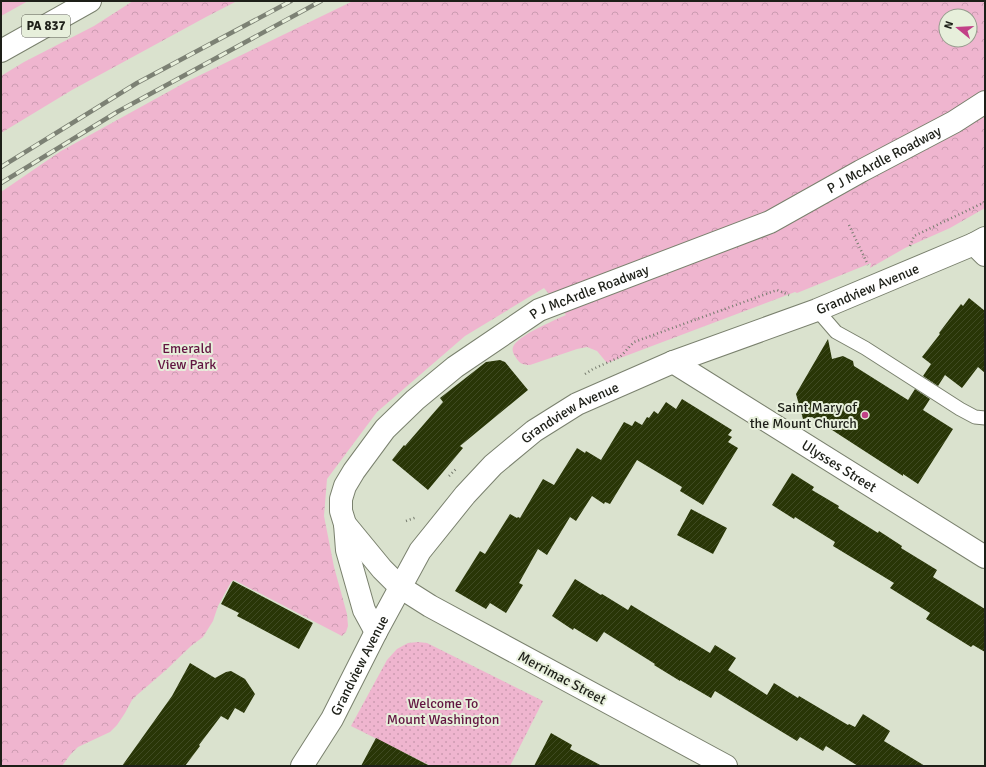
<svg xmlns="http://www.w3.org/2000/svg" width="986" height="767" viewBox="0 0 986 767" font-family="Signika,sans-serif">
<style>
.grass{fill:#efb5cf}
.forest{fill:url(#forest-crowns);fill-rule:evenodd}
.garden{fill:url(#garden-dots)}
.building{fill:url(#building-hatch)}
.lines{fill:none;stroke-linecap:round;stroke-linejoin:round}
.lane-casing{stroke:#7a816e;stroke-width:15}
.street-casing{stroke:#7a816e;stroke-width:24}
.secondary-casing{stroke:#7a816e;stroke-width:24}
.primary-casing{stroke:#7a816e;stroke-width:24}
.path{stroke:#767b6e;stroke-width:2.5;stroke-dasharray:1 3;stroke-linecap:butt}
.lane{stroke:#fff;stroke-width:13}
.street{stroke:#fff;stroke-width:22}
.secondary{stroke:#fff;stroke-width:22}
.primary{stroke:#fff;stroke-width:22}
.rail-casing{stroke:#7c8174;stroke-width:4.5}
.rail{stroke:#e7efdb;stroke-width:3;stroke-dasharray:9;stroke-linecap:butt}
.poi-dot{fill:#c24087;stroke:#e7efdb;stroke-width:1.5}
.labels{text-anchor:middle;dominant-baseline:central;stroke-width:4;stroke-linejoin:round;paint-order:stroke}
.shield{fill:#e7efdb;stroke:#5a5d52;stroke-width:1}
.shield-label{font-size:13px;font-weight:bold;fill:#1d1f18}
.street-label{font-size:14px;fill:#1d1f18;stroke:#e7efdb}
.park-label{font-size:14px;fill:#621541;stroke:#e7efdb}
.poi-label{font-size:14px;fill:#1d1f18;stroke:#e7efdb;text-anchor:end}
</style>
<defs>
<pattern id="forest-crowns" width="20" height="18" patternUnits="userSpaceOnUse"><rect width="20" height="18" fill="#efb5cf"/><path d="M2 6a3 3 0 1 1 6 0M12 15a3 3 0 1 1 6 0" fill="none" stroke="#cc9bb1"/></pattern>
<pattern id="garden-dots" width="8" height="8" patternUnits="userSpaceOnUse"><rect width="8" height="8" fill="#efb5cf"/><path d="M2 2h.1M6 6h.1" fill="none" stroke="#cc9bb1" stroke-width="1.8" stroke-linecap="round"/></pattern>
<pattern id="building-hatch" width="6" height="6" patternUnits="userSpaceOnUse"><rect width="6" height="6" fill="#293607"/><path d="M-1 1l2-2M0 6l6-6M5 7l2-2" fill="none" stroke="#3f4a22"/></pattern>
</defs>
<rect width="100%" height="100%" fill="#dae2ce"/>
<path class="grass" d="M1 1H28L1 16Z"/>
<path class="forest" d="M133 1H237L206 17 72 90 1 133V76L24 62 94 26Z
M353 1H985V208L950 228 905 248 870 268 871 263 797 293 795 292 607 363 597 351 587 347 577 349 530 365C522 365 519 363 515 356 513 353 512 350 513 347 517 336 555 320 566 315L544 288 465 336 377 412 327 479 324 516 334 567 347 614 348 626 346 632 342 636 234 580 231 582 218 606 213 621 203 637 191 646 166 670 137 695 132 700 125 713 117 725 110 732 78 747 70 755 62 766H1V192L61 151 186 82ZM946 16H970V40H946Z"/>
<path class="garden" d="M418 642 427 643 543 701 510 766H431L351 726 387 660 397 649 408 643Z"/>
<path class="building" d="M969 298 985 311V373L978 367 962 388 945 375 938 386 923 376 931 364 922 357 940 334 939 333 961 304 963 306Z
M828 339 832 359 843 356 853 361 854 366 908 400 915 389 930 399 923 410 953 429 918 484 903 474V476L812 417 803 419 796 394Z
M500 360 505 362 528 390 460 446 463 448 428 490 392 460 404 445 405 446 443 402 440 398 486 362Z
M682 399 732 430 728 435 732 437 728 442 738 448 703 505 680 491 682 487 637 460 610 504 605 502 604 504 592 496 576 521 570 517 547 555 538 549 519 583 523 585 506 613 490 603 486 609 455 591 480 551 485 554 510 514 517 518 518 517 520 518 543 479 554 485 577 448 585 453 586 451 601 460 624 422 632 426 635 421 642 425 647 417 649 418 654 411 658 414 666 402 676 409Z
M792 473 814 487 812 490 839 506 838 508 878 533 879 531 902 546 901 548 937 570 933 577 985 609V652L973 645 971 647 926 619 930 613 890 588 894 583 833 546 835 542 795 517 794 519 772 505Z
M691 509 727 528 713 554 677 535Z
M575 579 601 595 602 594 628 610 631 605 710 653 715 645 736 658 728 670 767 695 774 683 798 698 799 696 848 725 849 724 855 727 863 714 890 731 884 741 925 766H858L826 746 823 751 800 737 797 741 715 691 711 698 680 680V681L654 665 655 664 604 632 597 642 574 628 573 630 552 616Z
M233 581 313 623 299 649 237 616 239 613 221 604Z
M190 663 215 678 226 672 231 671 245 679 255 694 244 713 235 708 228 720 221 716 199 745 200 746 185 766H122L172 696Z
M551 733 572 745 570 749 602 766H534Z
M376 738 430 766H361Z"/>
<g class="lines">
<defs>
<path id="lane" d="M817 310 836 332 865 348 960 409 975 417 985 418"/>
<g id="street">
<path d="M974 244 985 255"/>
<path id="s1" d="M673 362 985 557"/>
</g>
<g id="secondary">
<path d="M345 524 347 550 364 610 376 632"/>
<path id="s2" d="M302 766 332 719 376 632 420 551 465 495 493 465 534 431 577 404 673 362 817 310 974 244 985 238"/>
<path id="s3" d="M726 766 430 606 400 587 382 569 345 524 341 511V499L345 486 354 471 385 429 415 400 455 367 539 310 770 222 861 171 954 122 985 102"/>
</g>
<path id="primary" d="M1 51 90 1"/>
</defs>
<use href="#lane" class="lane-casing"/>
<use href="#street" class="street-casing"/>
<use href="#secondary" class="secondary-casing"/>
<use href="#primary" class="primary-casing"/>
<path class="path" d="M849 225 868 265
M910 246 914 236 985 202
M585 374 593 369 620 357 634 342 777 290 789 295
M449 476 457 468
M406 521 417 517"/>
<use href="#lane" class="lane"/>
<use href="#street" class="street"/>
<use href="#secondary" class="secondary"/>
<use href="#primary" class="primary"/>
<defs>
<path id="rail" d="M1 167 137 83 291 1
M1 183 117 112 321 1"/>
</defs>
<use href="#rail" class="rail-casing"/>
<use href="#rail" class="rail"/>
</g>
<circle class="poi-dot" cx="865" cy="415" r="4"/>
<g class="labels">
<rect class="shield" x="22" y="15" width="48" height="22" rx="3"/>
<g class="shield-label">
<text x="46" y="26">PA 837</text>
</g>
<g class="street-label">
<text stroke="none"><textPath href="#s3" startOffset="1137">P J McArdle Roadway</textPath></text>
<text stroke="none"><textPath href="#s2" startOffset="775">Grandview Avenue</textPath></text>
<text stroke="none"><textPath href="#s3" startOffset="813">P J McArdle Roadway</textPath></text>
<text stroke="none"><textPath href="#s2" startOffset="452">Grandview Avenue</textPath></text>
<text stroke="none"><textPath href="#s1" startOffset="196">Ulysses Street</textPath></text>
<text stroke="none"><textPath href="#s2" startOffset="116">Grandview Avenue</textPath></text>
<text transform="translate(562 678) rotate(28)">Merrimac Street</text>
</g>
<g class="park-label">
<text x="187" y="348">Emerald<tspan x="187" dy="16">View Park</tspan></text>
<text x="443" y="703">Welcome To<tspan x="443" dy="16">Mount Washington</tspan></text>
</g>
<g class="poi-label">
<text x="857" y="407">Saint Mary of<tspan x="857" dy="16">the Mount Church</tspan></text>
</g>
</g>
<rect width="986" height="767" fill="none" stroke="#1d1f18" stroke-width="4"/>
<g transform="translate(958 28) rotate(288)"><circle r="19" fill="#e7efdb" stroke="#969c8d"/>
<path d="M0-3L7 15L0 10L-7 15Z" fill="#c24087"/>
<text y="-6" font-size="11" font-weight="bold" text-anchor="middle" fill="#1d1f18">N</text>
</g>
</svg>
